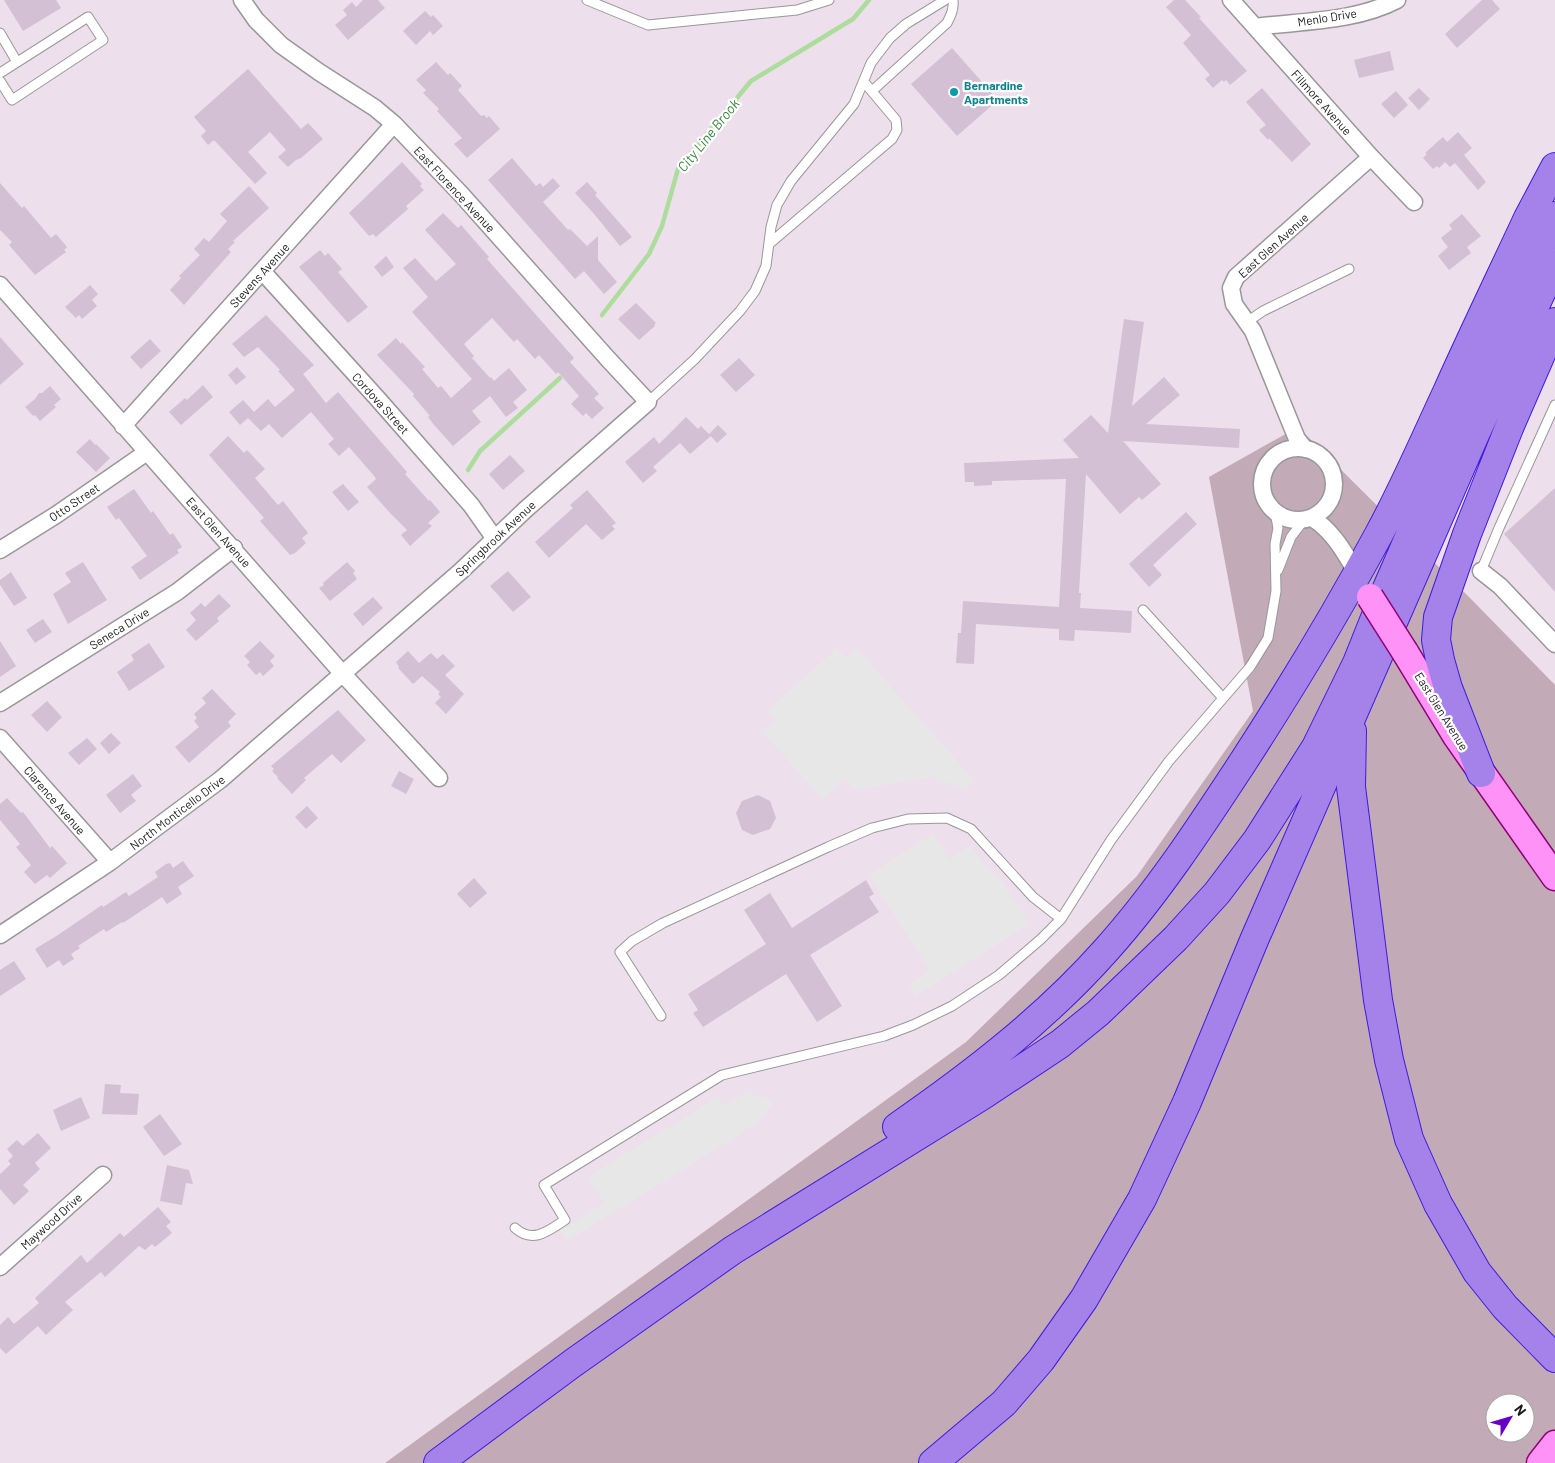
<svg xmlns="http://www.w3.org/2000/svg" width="1555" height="1463" viewBox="0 0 1555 1463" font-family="Barlow,sans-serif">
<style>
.construction{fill:#c2abb6;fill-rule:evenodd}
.parking{fill:#e7e7e7}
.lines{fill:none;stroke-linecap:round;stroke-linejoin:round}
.stream{stroke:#addd9d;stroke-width:4.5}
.building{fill:#d3c0d4}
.lane-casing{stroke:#989898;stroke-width:11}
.street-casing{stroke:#989898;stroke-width:19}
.primary-casing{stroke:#910076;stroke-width:29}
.highway-casing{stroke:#3d1cdc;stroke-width:30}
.lane{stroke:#fff;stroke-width:9}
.street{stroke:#fff;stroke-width:16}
.primary{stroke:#ff92f6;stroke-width:26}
.highway{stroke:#a482e9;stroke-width:28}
.primary-bridge-casing{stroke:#910076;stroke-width:29;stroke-linecap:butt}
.primary-bridge{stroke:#ff92f6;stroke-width:26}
.culture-dot{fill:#0f9aa8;stroke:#fff;stroke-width:2}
.labels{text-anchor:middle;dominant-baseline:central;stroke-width:4.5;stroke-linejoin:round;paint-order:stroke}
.street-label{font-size:12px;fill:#1b1b1b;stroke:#fff}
.culture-label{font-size:12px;font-weight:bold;fill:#0d838f;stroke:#fff;text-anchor:start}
.water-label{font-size:14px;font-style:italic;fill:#378639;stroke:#fff}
</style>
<rect width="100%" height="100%" fill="#eddfeb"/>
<path class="construction" d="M1298 427 1471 599 1555 685V1463H385L966 1042 1137 876 1253 711 1209 477ZM1495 1403H1525V1433H1495Z"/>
<path class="parking" d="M837 648 846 658 857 649 974 780 964 789 933 777 855 790 845 779 823 799 763 733 776 721 767 711Z
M933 834 949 859 971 845 985 867 1000 878 1029 924 916 996 909 985 930 971 869 875Z
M747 1092 774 1102 759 1121 737 1136 567 1241 561 1230 604 1203 588 1177 718 1097 724 1106Z"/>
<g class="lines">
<path class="stream" d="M602 315 649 254 662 226 678 169 751 81 853 19 869 0
M468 470 480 451 560 378"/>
</g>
<path class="building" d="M4 0H56L61 8 23 31Z
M363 0H378L385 8 348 40 335 25 347 15 343 10 352 2 356 7Z
M1174 0H1185L1201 17 1199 18 1247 71 1230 85 1226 80 1224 82 1222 80 1213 88 1205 79 1210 75 1183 43 1191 35 1166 7Z
M1482 0H1492L1500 9 1457 48 1445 34Z
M425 11 431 17 433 15 443 26 433 35 430 31 416 45 403 31Z
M952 48 998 100 957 136 911 84Z
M1390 51 1394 70 1359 78 1354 60Z
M436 62 448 75 450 73 462 86 458 90 481 116 484 115 487 118 489 116 500 129 467 158 454 144 462 138 437 111 439 109 423 93 426 90 416 80Z
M248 69 301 129 308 123 323 139 301 158 296 160 288 167 278 157 286 150 270 132 248 152 267 173 255 184 214 140 208 145 201 136 206 131 194 117Z
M1262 88 1311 144 1292 162 1269 138 1268 140 1259 130 1266 125 1246 102Z
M1419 88 1430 99 1419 110 1408 98Z
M1396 91 1408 105 1394 118 1381 104Z
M1458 132 1472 148 1464 155 1486 182 1478 190 1455 163 1450 167 1445 162 1439 168 1437 166 1433 169 1423 158 1427 154 1425 153 1443 137 1447 142Z
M512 158 536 186 540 183 543 187 553 178 560 186 543 202 568 230 570 229 587 246 598 236V260L617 282 604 294 584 271 575 279 488 180Z
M402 162 422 184 420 186 424 190 406 206 408 209 376 237 373 234 369 236 349 213Z
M587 182 597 193 595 195 632 237 620 246 595 215 575 193Z
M0 183 22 208 24 206 51 238 56 234 67 247 64 250 66 252 35 275 9 245 12 242 0 230Z
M249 186 269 208 233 241 235 242 228 249 231 252 184 305 170 290 181 278 179 276 200 255 194 249 204 238 209 242 227 221 220 214Z
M443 213 458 228 461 225 489 257 487 259 574 358 570 362 599 394 594 398 604 408 592 419 586 413 583 416 571 404 579 396 558 372 556 374 539 355 535 359 517 339 514 342 492 318 464 344 474 356 472 358 490 378 491 377 494 381 509 368 527 390 513 402 518 408 506 417 490 396 472 411 481 422 453 446 434 425 428 417 430 416 413 396 414 394 377 355 396 338 401 344 402 342 425 367 422 369 438 388 441 386 451 398 472 379 412 312 428 297 403 268 415 258 436 281 456 264 425 230Z
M1462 214 1481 236 1467 247 1471 253 1449 270 1438 256 1448 247 1441 238 1452 229 1449 225Z
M320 250 325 256 328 253 342 269 338 272 368 307 348 323 299 267Z
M386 256 394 267 382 277 374 267Z
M90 285 98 294 92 300 97 306 82 319 79 315 76 318 65 307Z
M636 303 656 323 654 325 655 326 639 340 618 319Z
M266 315 314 365 303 374 326 403 338 392 407 472 405 474 429 501 430 500 440 512 428 523 432 526 410 546 401 535 407 530 390 513 367 487 376 479 375 477 349 447 339 456 328 444 334 439 311 412 282 438 269 424 261 431 248 418 240 425 229 412 243 400 254 412 268 399 275 407 295 390 278 371 280 370 258 347 244 357 232 344Z
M1124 319 1144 322 1132 406 1164 377 1180 395 1146 424 1240 429 1239 448 1123 441 1161 484 1142 500 1139 497 1120 514 1086 474 1079 593H1081L1080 608 1132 611 1131 633 1075 630 1074 641 1059 640V629L976 624 974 664 956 663 958 633H961L963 601 1059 607 1066 479 992 481V485L974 486V482H965L964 463 1079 458 1063 440 1091 415 1108 433Z
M0 337 24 364 0 385Z
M150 339 161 351 141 369 130 357Z
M739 358 755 375 736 392 720 375Z
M237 367 246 377 236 385 228 375Z
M203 385 213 397 181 425 169 412 185 398 187 400Z
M50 386 61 399 54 405 56 407 40 421 35 415 33 416 25 407 35 399 39 393H42Z
M686 417 698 429 701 426 711 436 690 454 680 443 653 467 657 471 643 483 625 462 654 437 659 444Z
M718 425 727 434 717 443 709 434Z
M228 436 244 453 247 450 265 469 255 478 278 505 283 501 308 533 302 538 306 543 295 553 290 555 260 521 264 518 209 455Z
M90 439 95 445 96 444 110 458 96 472 76 452Z
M510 455 525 471 503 490 489 474Z
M343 484 359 502 348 511 332 492Z
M1555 488V592L1504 534Z
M134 489 151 513 153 511 170 535 173 533 182 547 177 550 179 553 140 580 131 567 147 556 119 518 116 520 107 507Z
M587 490 616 523 612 526 615 529 602 540 586 524 549 558 535 542 573 508 570 505Z
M1186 512 1197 524 1153 565 1162 575 1149 587 1129 564Z
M83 562 107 600 68 624 53 594 71 582 65 573Z
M347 562 355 571 353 573 357 579 330 601 319 588 324 585 323 583Z
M508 571 531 597 513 612 490 586Z
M11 572 27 598 14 606 0 585V580Z
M219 594 231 606 217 618 219 621 196 641 186 630 196 620 190 613 201 603 205 607Z
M373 597 383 608 363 626 353 614Z
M43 619 52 632 35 643 26 630Z
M0 641 16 666 0 677Z
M260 641 275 656 270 661 274 666 263 676 260 672 256 675 247 665 250 662 244 656Z
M149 643 165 667 129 691 117 672 134 660 131 655Z
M408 651 419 663 431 653 437 659 443 654 455 666 445 675 464 694 446 714 435 703 441 697 438 694 440 692 422 676 413 684 398 668 399 667 396 662Z
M212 689 236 714 228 722 231 726 189 763 175 747 199 727 194 721 197 718 194 714 206 703 202 698Z
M47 701 62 717 47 732 31 715Z
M338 710 366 740 341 763 332 754 304 778 306 780 292 794 277 778 278 777 272 771 274 769 271 766Z
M111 733 121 743 109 754 100 743Z
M87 738 97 749 79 765 68 753Z
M399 771 414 779 406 794 391 786Z
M133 774 142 786 131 795 136 801 120 813 106 795Z
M758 795 770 801 776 818 770 829 753 835 742 830 736 813 742 801Z
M7 798 21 813 23 812 50 848 52 846 67 863 50 878 47 875 35 884 24 872 31 865 16 847 20 844 0 820V804Z
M307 806 318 818 306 829 295 817Z
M183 861 194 876 178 887 182 894 167 904 162 897 123 923 122 922 106 932 104 929 78 946 80 948 71 954 74 959 63 966 59 960 47 968 35 949 58 935 102 905 103 907 126 892 129 896 158 877 155 872 166 864 170 863 173 868Z
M474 878 487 893 470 908 457 894Z
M866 880 874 894 869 897 879 912 810 955 842 1006 817 1022 786 974 703 1027 693 1013 698 1010 688 994 766 944 744 910 770 893 792 928Z
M14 961 26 979 0 996V970Z
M105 1084 121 1085 120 1093 139 1094 137 1115 102 1114Z
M81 1097 90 1118 61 1131 53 1110Z
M160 1114 182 1144 164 1156 143 1127Z
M38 1133 51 1148 35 1163 40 1169 23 1185 29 1191 14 1205 0 1189V1174L11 1164 8 1161 13 1156 7 1149 17 1140 23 1146Z
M167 1165 189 1170 193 1184 186 1183 182 1205 160 1201Z
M158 1207 171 1222 166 1226 172 1233 155 1247 152 1244 145 1250 139 1246 105 1277 101 1272 65 1302 73 1310 46 1335 38 1326 6 1354 0 1348V1325L8 1317 14 1324 39 1303 35 1298 81 1255 87 1263 120 1233 124 1237Z"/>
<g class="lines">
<defs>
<path id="lane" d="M587 0 648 25 797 10 829 0
M0 33 17 62
M0 73 88 17 103 40 12 100 0 81
M872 91 947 23C951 15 954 9 953 0
M769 244 892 139 897 130 896 120 864 82
M1247 322 1263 311 1349 269
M648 402 695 359 740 311 755 291 766 266 771 227 777 205 791 181 854 104 871 63 890 38 906 24 945 0
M1278 570 1291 537 1304 520
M1481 571 1499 528 1555 405
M1143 610 1223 698
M661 1016 620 952 632 941 663 923 828 847 872 828 908 819 947 818 971 829 1033 897 1061 919
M515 1228C533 1244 548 1231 565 1220L544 1185 722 1075 884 1036 913 1025 952 1006 999 975 1041 939 1061 919 1111 840 1169 761 1250 667 1268 638 1276 591 1275 544 1278 528 1275 512"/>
<path id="street" d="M1231 0 1371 157 1414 202
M1255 27C1301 21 1355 22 1397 0
M262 271 377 398 471 505 495 539
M0 285 342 673 439 778
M123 426 394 124
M1262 484a36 36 0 1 1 72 0a36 36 0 1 1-72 0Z
M1305 449 1297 439 1253 331 1234 304 1231 288 1236 277 1371 157
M1312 518C1333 531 1344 552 1357 573
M0 550 56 515 147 452
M1481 571 1500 586 1555 644
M0 703 177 592 234 548
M0 738 110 862
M0 935 110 862 220 780 461 571 525 510 648 402 608 359 461 194 394 124 375 108 319 72 281 45 256 20 242 0
M0 1267 103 1175"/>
<path id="primary" d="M1405 652 1456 736 1555 877
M1540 1463 1555 1444"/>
<path id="highway" d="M1352 731 1351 787 1378 1000 1389 1060 1409 1139 1438 1204 1477 1272 1505 1307 1555 1358
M1481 773 1448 688 1440 660 1436 640 1438 617 1467 534 1509 428 1555 322
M897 1127C972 1075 1046 1018 1107 949 1158 892 1201 826 1243 762 1291 688 1337 612 1379 534 1404 488 1425 439 1447 392 1473 334 1501 276 1528 218L1555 167
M438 1463 573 1363 733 1250 983 1095 1060 1044 1098 1013 1176 938 1217 893 1257 840 1316 747 1357 663 1387 588 1485 363 1555 216
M933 1463 1004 1403 1041 1360 1084 1299 1142 1199 1187 1102 1255 938 1477 430 1555 263"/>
</defs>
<use href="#lane" class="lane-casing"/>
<use href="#street" class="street-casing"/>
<use href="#primary" class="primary-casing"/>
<use href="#highway" class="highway-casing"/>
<use href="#lane" class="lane"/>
<use href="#street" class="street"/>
<use href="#primary" class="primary"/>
<use href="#highway" class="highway"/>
<defs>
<path id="primary-bridge" d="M1370 597 1405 652"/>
</defs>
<use href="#primary-bridge" class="primary-bridge-casing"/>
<use href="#primary-bridge" class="primary-bridge"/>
</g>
<circle class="culture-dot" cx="954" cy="92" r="5"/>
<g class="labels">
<g class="street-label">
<text transform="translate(1327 17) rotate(-9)">Menlo Drive</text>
<text transform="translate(1322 102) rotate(48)">Fillmore Avenue</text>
<text transform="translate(455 189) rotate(47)">East Florence Avenue</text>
<text transform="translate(1273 245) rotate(-42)">East Glen Avenue</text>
<text transform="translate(259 275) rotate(-48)">Stevens Avenue</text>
<text transform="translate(381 403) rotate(48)">Cordova Street</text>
<text transform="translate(74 502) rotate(-34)">Otto Street</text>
<text transform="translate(219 532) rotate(48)">East Glen Avenue</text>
<text transform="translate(495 538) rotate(-43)">Springbrook Avenue</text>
<text transform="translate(119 628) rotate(-32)">Seneca Drive</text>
<text transform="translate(1442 711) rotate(58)">East Glen Avenue</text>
<text transform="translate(55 800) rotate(49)">Clarence Avenue</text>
<text transform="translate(177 812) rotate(-37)">North Monticello Drive</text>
<text transform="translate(51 1221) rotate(-42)">Maywood Drive</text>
</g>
<g class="culture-label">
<text x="964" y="85">Bernardine<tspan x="964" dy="14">Apartments</tspan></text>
</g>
<g class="water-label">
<text transform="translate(708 135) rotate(-51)">City Line Brook</text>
</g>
</g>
<g transform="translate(1510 1418) rotate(52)"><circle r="24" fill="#ffffff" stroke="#a4a4a4"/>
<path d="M0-4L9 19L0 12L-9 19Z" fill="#6600c5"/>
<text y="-8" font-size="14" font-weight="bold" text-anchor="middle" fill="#1b1b1b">N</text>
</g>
</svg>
